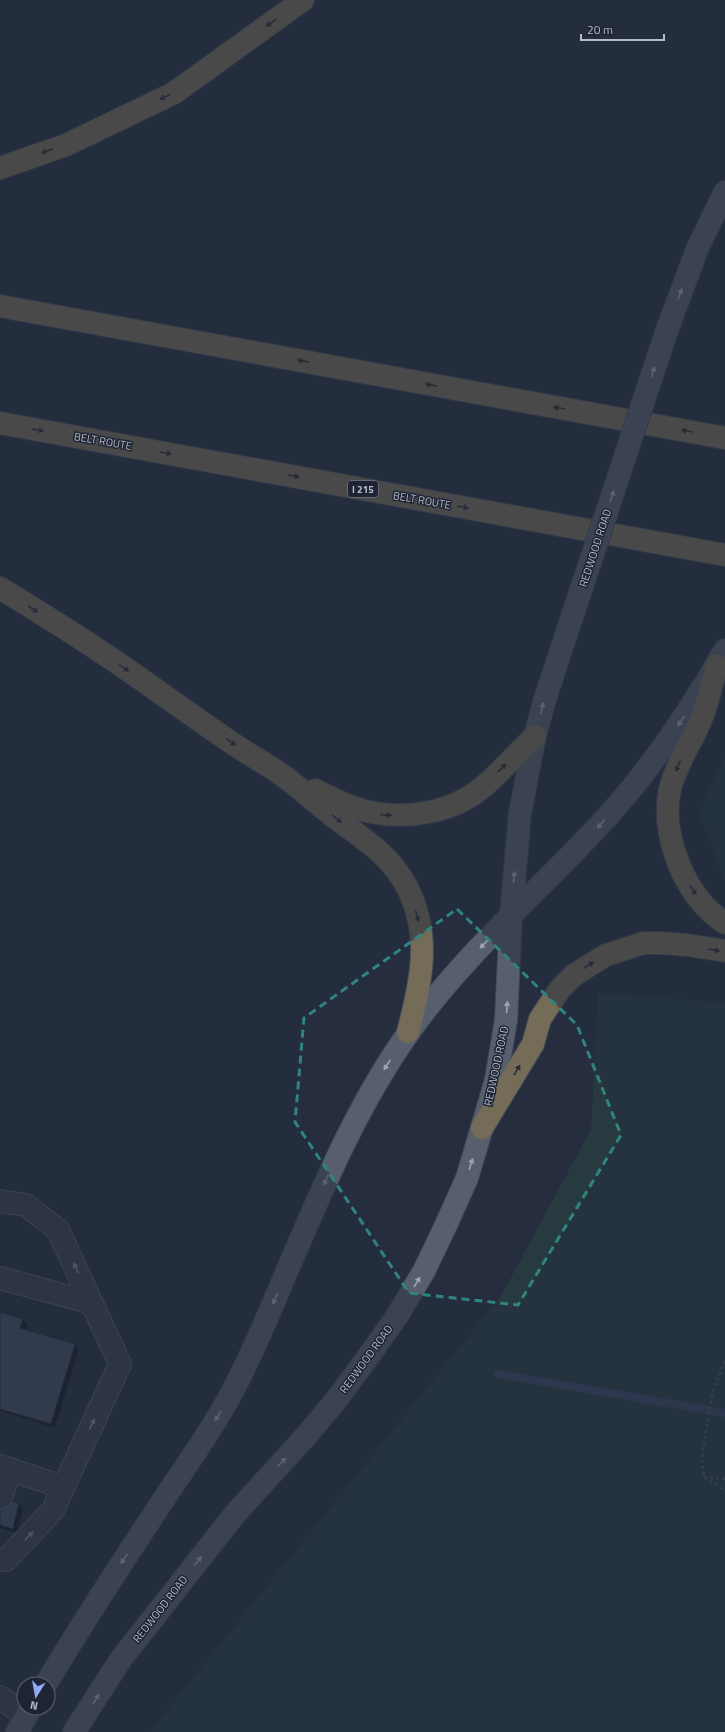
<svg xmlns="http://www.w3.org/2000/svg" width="725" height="1732" viewBox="0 0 725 1732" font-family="'Titillium Web',sans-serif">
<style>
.green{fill:#273a3f}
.shadow{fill:#0007}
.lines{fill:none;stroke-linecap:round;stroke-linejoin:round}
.stream{stroke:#394665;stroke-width:8}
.building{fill:#444c60;stroke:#202635}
.minor-casing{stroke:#575d6c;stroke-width:24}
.major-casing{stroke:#424857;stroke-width:24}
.highway-casing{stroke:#444a59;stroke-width:24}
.path{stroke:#45575c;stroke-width:2.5;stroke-dasharray:3 3;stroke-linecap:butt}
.minor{stroke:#393f4e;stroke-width:22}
.major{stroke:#575e6e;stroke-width:22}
.highway{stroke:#746c56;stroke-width:22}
.major-bridge-casing{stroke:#424857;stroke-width:24;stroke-linecap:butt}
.major-bridge{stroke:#575e6e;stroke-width:22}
.oneway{fill:#272b36}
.oneway2{fill:#9ea4b2}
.oneway3{fill:#7d8392}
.marked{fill:none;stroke:#308480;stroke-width:3;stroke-dasharray:8 5;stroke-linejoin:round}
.labels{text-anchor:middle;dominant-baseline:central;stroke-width:3;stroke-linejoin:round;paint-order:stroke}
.shield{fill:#1e2433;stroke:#888e9c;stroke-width:1}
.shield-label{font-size:10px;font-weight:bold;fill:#b5bbc9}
.street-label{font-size:11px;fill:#b5bbc9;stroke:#1e2433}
</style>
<rect width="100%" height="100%" fill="#252d3e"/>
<path class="green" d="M725 757V881L699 812Z
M598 993 725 1003V1732H150L501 1296 591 1129Z"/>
<path class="shadow" d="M0 1313 23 1320 27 1324 25 1330 74 1345 79 1349 55 1428 0 1411Z
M0 1498 19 1504 23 1508 17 1533 0 1528Z"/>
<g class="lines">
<path class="stream" d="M498 1374 725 1413"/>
</g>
<path class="building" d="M0 1312 23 1319 20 1328 75 1344 51 1424 0 1409Z
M0 1497 19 1503 13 1529 0 1525Z"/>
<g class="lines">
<defs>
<path id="minor" d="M0 1201 26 1205 58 1230 120 1364 53 1510 6 1560 0 1559
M0 1278 92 1303
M0 1466 63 1487
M1 1497 11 1469
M0 1697 26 1717"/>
<path id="major" d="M667 330 698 247 725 192
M46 1684C82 1623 121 1564 160 1505 184 1468 211 1432 231 1394 255 1350 273 1303 293 1257 326 1180 359 1103 407 1035 458 961 532 897 593 832 645 778 688 715 725 650
M17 1732 31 1708
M74 1732 121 1659 235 1514 306 1436 337 1399 368 1357 397 1316 424 1271 446 1225 467 1178 496 1080 506 1020 511 916 520 813 535 736 545 699 569 626"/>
<path id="highway" d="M0 168 66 145 174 93 303 0
M0 306 725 438
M0 423 725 555
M0 588C31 607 62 626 92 646 143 679 191 716 241 749 256 759 272 767 286 778 305 792 323 809 342 823 368 842 392 858 407 887 432 936 421 982 408 1032
M717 665C712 683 708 703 701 720 691 744 676 764 670 789 660 835 685 898 725 923
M315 790C330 797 346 806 362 810 402 821 451 814 483 787 502 771 518 752 535 736
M482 1128 533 1044 540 1019 560 989 574 975 606 955 644 943H663L687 945 725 951"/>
</defs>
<use href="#minor" class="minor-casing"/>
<use href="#major" class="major-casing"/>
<use href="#highway" class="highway-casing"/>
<path class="path" d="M725 1361 713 1390 702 1457 704 1477 725 1491
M704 1477 725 1479"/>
<use href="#minor" class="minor"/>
<use href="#major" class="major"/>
<use href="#highway" class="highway"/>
<defs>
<path id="major-bridge" d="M569 626 667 330"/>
</defs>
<use href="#major-bridge" class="major-bridge-casing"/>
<use href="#major-bridge" class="major-bridge"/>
</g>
<defs><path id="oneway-solid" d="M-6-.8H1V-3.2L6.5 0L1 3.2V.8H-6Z"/></defs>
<g class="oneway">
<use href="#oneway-solid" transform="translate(271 23) rotate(144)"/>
<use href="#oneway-solid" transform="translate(165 97) rotate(154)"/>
<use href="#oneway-solid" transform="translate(47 151) rotate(161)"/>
<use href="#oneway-solid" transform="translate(303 361) rotate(-170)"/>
<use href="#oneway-solid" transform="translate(431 385) rotate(-170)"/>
<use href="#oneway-solid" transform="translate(559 408) rotate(-170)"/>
<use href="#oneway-solid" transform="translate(38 430) rotate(10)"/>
<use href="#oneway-solid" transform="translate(687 431) rotate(-170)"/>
<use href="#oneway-solid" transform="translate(166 453) rotate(10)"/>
<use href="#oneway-solid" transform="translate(294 476) rotate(10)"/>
<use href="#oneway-solid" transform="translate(463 507) rotate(10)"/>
<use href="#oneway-solid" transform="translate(33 609) rotate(32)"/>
<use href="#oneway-solid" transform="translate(124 668) rotate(35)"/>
<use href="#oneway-solid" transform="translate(231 742) rotate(35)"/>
<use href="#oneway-solid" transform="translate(678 766) rotate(113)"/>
<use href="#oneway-solid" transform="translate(502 768) rotate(-44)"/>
<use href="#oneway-solid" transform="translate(386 815) rotate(4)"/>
<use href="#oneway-solid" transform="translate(337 819) rotate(39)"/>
<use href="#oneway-solid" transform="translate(693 890) rotate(55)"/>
<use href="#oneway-solid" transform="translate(417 916) rotate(76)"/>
<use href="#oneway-solid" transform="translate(714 950) rotate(9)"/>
<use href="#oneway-solid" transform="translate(589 965) rotate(-33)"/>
<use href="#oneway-solid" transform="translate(517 1070) rotate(-59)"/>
</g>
<g class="oneway2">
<use href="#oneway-solid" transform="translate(680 294) rotate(-70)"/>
<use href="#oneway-solid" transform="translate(653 372) rotate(-72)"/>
<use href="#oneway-solid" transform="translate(612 496) rotate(-72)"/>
<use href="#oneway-solid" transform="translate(542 708) rotate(-76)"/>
<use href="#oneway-solid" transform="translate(681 721) rotate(123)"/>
<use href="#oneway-solid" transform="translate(601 824) rotate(132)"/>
<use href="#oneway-solid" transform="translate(514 877) rotate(-85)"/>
<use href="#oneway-solid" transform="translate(484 944) rotate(134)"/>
<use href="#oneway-solid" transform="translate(507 1007) rotate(-86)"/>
<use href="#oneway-solid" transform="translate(387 1065) rotate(123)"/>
<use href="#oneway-solid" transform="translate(471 1164) rotate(-72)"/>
<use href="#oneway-solid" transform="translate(326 1180) rotate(114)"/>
<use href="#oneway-solid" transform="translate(417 1282) rotate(-59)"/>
<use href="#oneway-solid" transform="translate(275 1299) rotate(113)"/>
<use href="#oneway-solid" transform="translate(218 1416) rotate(122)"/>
<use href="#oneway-solid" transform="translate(282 1462) rotate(-48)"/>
<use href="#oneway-solid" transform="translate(124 1559) rotate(123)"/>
<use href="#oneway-solid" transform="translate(198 1561) rotate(-52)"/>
<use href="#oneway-solid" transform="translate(96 1699) rotate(-58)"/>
</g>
<g class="oneway3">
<use href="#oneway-solid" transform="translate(76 1268) rotate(-115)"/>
<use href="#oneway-solid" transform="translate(92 1424) rotate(-65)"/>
<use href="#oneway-solid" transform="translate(29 1536) rotate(-47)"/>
</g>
<path d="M0 0H725V1732H0ZM457 909 577 1025 621 1135 518 1305 409 1293 295 1122 304 1018Z" fill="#252d3e" fill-opacity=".55" fill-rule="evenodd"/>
<path class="marked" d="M457 909 577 1025 621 1135 518 1305 409 1293 295 1122 304 1018Z"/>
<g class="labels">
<rect class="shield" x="348" y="481" width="30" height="16" rx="3"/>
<g class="shield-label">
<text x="363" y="489">I 215</text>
</g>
<g class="street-label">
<text transform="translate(103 441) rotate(10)">BELT ROUTE</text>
<text transform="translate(422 500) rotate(10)">BELT ROUTE</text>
<text transform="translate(595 548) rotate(-72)">REDWOOD ROAD</text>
<text transform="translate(496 1066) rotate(-78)">REDWOOD ROAD</text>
<text transform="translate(366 1359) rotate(-54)">REDWOOD ROAD</text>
<text transform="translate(160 1609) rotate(-52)">REDWOOD ROAD</text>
</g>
</g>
<g transform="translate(36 1696) rotate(191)"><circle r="19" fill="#1e2433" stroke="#5a606f"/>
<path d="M0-3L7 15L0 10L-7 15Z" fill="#8ea9f6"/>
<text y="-6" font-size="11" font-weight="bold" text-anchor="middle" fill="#b5bbc9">N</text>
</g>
<path d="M581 34v6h83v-6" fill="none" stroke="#b5bbc9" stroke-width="2"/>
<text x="587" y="34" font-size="12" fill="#b5bbc9" stroke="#1e2433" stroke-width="3" paint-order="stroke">20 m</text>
</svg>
